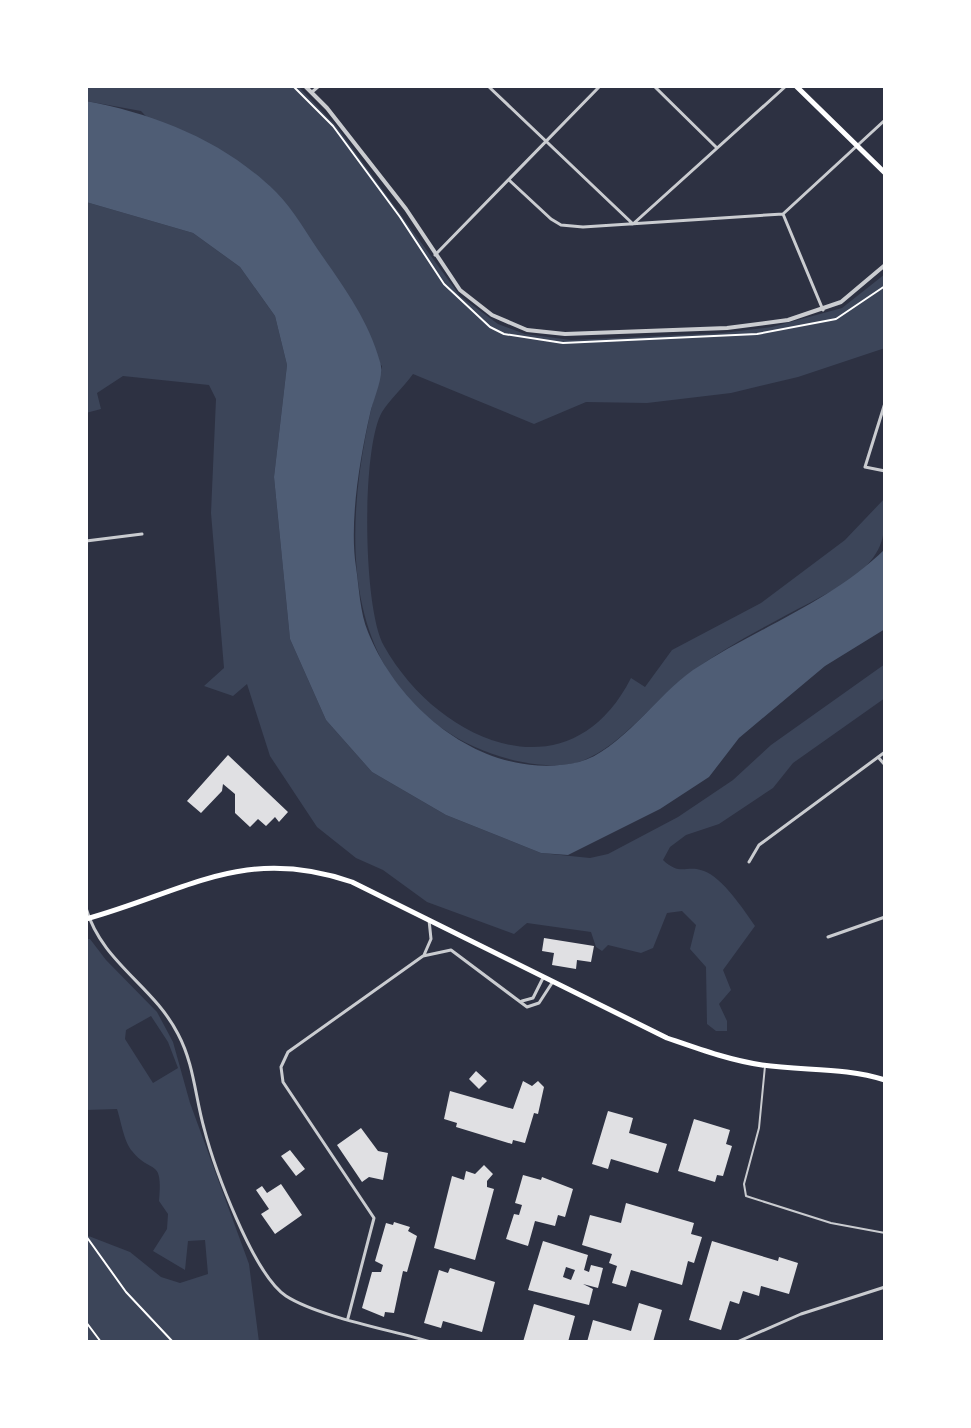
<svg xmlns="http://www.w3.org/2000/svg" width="971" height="1428" viewBox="0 0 971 1428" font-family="Inter,sans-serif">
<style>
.green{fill:#3c4559;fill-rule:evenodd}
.water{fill:#4f5d75}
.building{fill:#e0e0e3;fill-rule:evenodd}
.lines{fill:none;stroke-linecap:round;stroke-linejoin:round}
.path{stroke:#fff;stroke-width:2}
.service{stroke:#caccd0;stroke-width:2}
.minor{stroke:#caccd0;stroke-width:3}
.tertiary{stroke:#caccd0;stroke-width:4}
.secondary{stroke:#fff;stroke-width:5}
.primary{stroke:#fff;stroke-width:5}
</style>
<rect width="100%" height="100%" fill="#2d3142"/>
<path class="green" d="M86 86H298L337 127 460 296 498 324 525 334 571 340 722 333 772 327 842 308 885 274V348L798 377 731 393 647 403 586 402 534 424 413 374C404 387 390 399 382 412 361 449 363 610 384 646 438 742 569 800 631 678L645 687 672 650 761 603 845 540 885 498C885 539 885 550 853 579 803 608 735 639 690 673 654 700 624 744 582 761 552 772 503 760 475 747 324 676 345 501 382 366L141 111 86 101Z
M86 202 193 233 240 267 275 316 287 365 274 477 290 639 326 720 372 772 446 815 541 853 590 858 608 854 678 817 733 780 771 745 885 664V698L793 763 773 788 719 824 686 835 670 847 663 860C681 877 686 864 704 871 722 877 744 910 755 926L723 970 731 990 719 1004 727 1021V1031H716L707 1024 706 967 690 949 696 925 682 911 667 913 653 948 641 953 608 945 602 951 596 947 591 932 527 923 514 934 427 902 383 870 356 858 317 827 270 756 247 684 233 696 204 686 224 668 211 513 216 399 209 385 123 376 97 393 101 409 86 413Z
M86 939H90L106 960 157 1012 173 1042 190 1103 249 1264 259 1342H86V1235L130 1252 161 1277 180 1283 208 1274 205 1240 188 1241 185 1270 153 1251 167 1229 168 1214 159 1201C163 1156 152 1176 132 1151 124 1142 121 1121 117 1109L86 1110ZM151 1016 168 1042 178 1068 153 1083 125 1039 126 1030Z"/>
<path class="water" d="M86 101C156 114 224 141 276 192 294 210 308 236 323 257 346 290 369 322 380 362 385 376 373 399 370 414 360 458 349 522 356 567 359 587 360 613 368 632 400 712 488 783 579 762 619 752 658 694 693 670 756 628 830 603 885 549V629L825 666 739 738 709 777 660 809 568 855 541 853 446 815 372 772 326 720 290 639 274 477 287 365 275 316 240 267 193 233 86 202Z"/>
<path class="building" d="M228 755 288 812 279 822 275 817 266 826 258 819 250 827 235 813V794L223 784 222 791 201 813 187 801Z
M544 938 594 946 591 962 577 960 576 969 552 965 554 953 542 951Z
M476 1071 487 1081 479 1089 469 1079Z
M523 1081 532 1086 538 1081 544 1087 538 1114 534 1113 525 1143 513 1140 512 1144 456 1127 457 1123 444 1119 450 1091 513 1109Z
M608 1111 633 1118 629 1133 667 1144 658 1173 611 1159 608 1169 592 1164Z
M694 1119 730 1130 726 1144 732 1146 723 1176 717 1175 715 1182 678 1171Z
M361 1128 378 1151 388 1153 383 1180 369 1177 362 1182 337 1145Z
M290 1150 305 1169 296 1176 281 1156Z
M484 1165 493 1174 487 1181V1187L494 1189 475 1260 434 1248 452 1176 464 1180 466 1171 475 1174Z
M523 1175 541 1180 542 1177 573 1189 565 1217 558 1215 555 1226 535 1221 528 1246 506 1239 514 1214 519 1215 522 1205 515 1203Z
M281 1184 302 1215 275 1234 261 1214 269 1209 256 1190 262 1186 267 1193Z
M626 1203 694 1223 691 1234 702 1237 694 1263 688 1261 682 1285 631 1270 626 1287 612 1283 617 1266 609 1263 612 1254 582 1245 590 1215 621 1223Z
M394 1222 410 1227 408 1231 417 1236 407 1272 403 1271 394 1313 385 1312 384 1317 362 1308 372 1272H381L383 1265 375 1261 386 1223 393 1225Z
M543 1241 588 1255 584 1270 589 1272 591 1265 603 1268 598 1288 583 1284 593 1289 589 1305 528 1290ZM566 1267 575 1270 571 1280 563 1277Z
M712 1241 778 1261 779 1257 798 1263 789 1294 761 1286 759 1296 743 1291 739 1304 730 1301 721 1330 689 1320Z
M450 1268 495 1282 482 1332 443 1321 441 1328 424 1323 439 1270 448 1273Z
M639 1303 662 1310 653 1342H587L593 1320 631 1331Z
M534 1304 575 1316 568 1342H523Z"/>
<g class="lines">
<path class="path" d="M293 86 333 126 400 217 444 284 490 327 504 334 563 343 757 334 836 319 885 286
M86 1236 126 1292 173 1342
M86 1322 101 1342"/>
<path class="service" d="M765 1066 759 1128 744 1184 746 1196 831 1223 885 1233"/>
<path class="minor" d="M488 86 633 224 786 86
M654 86 717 148
M312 92 319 86
M509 180 551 219 561 225 583 227 783 214 885 120
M783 214 823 310
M435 255 600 86
M885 403 865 467 885 471
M86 541 142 534
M878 757 885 765
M749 862 759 845 885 752
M86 908C102 963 153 985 178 1034 194 1064 195 1096 204 1128 214 1167 253 1274 286 1296 319 1317 391 1330 431 1342
M828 937 885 917
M424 955 431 939 429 920
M522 1001 533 998 543 978
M348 1318 374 1218 283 1082 281 1067 288 1052 423 956 451 950 527 1007 539 1003 552 983
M737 1342 801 1314 885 1287"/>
<path class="tertiary" d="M305 86 327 108 406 209 460 290 492 315 527 330 565 334 727 328 788 320 841 302 885 265"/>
<path class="secondary" d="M796 86 885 173"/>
<path class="primary" d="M86 919C187 891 244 845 352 882L667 1038C699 1049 729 1060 762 1065 804 1071 845 1067 885 1080"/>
</g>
<rect width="971" height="1428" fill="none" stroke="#ffffff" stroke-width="176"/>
</svg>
